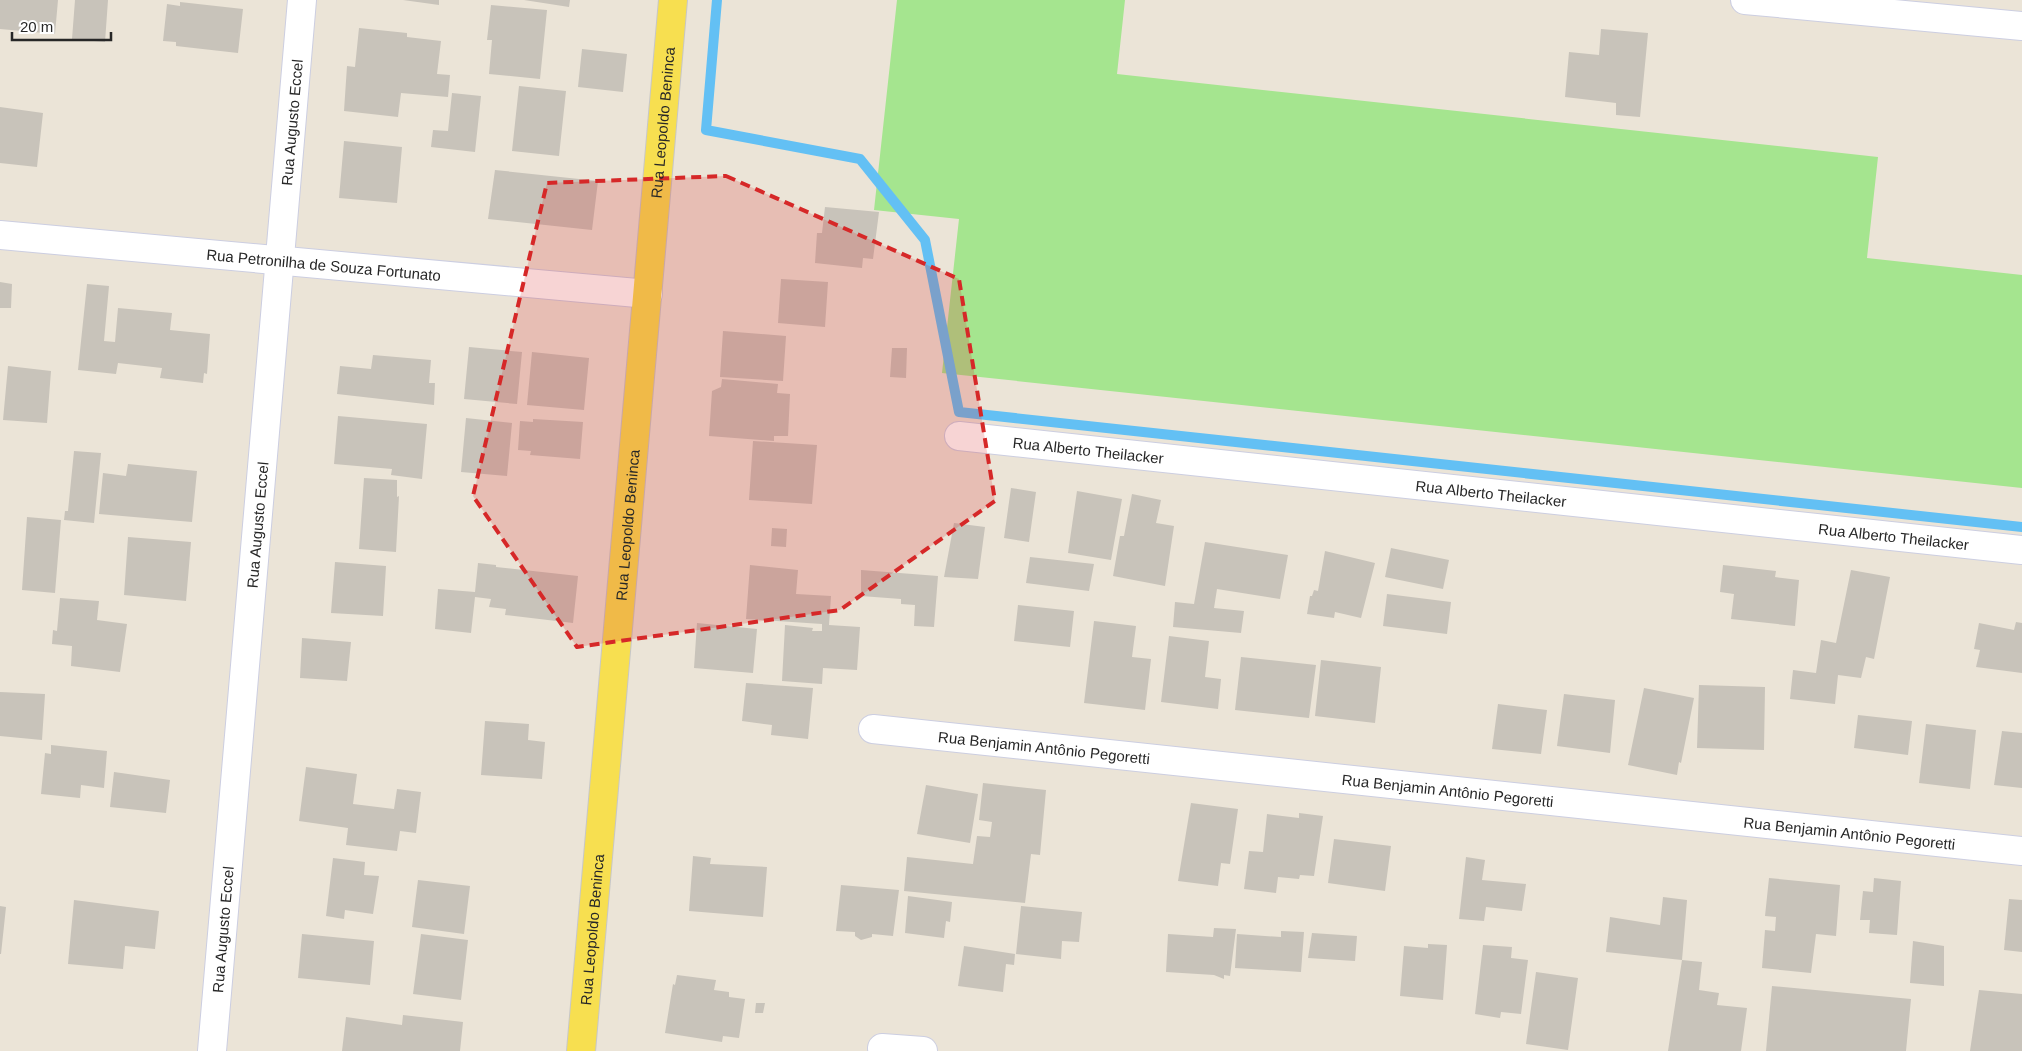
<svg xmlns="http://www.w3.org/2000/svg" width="2022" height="1051" viewBox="0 0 2022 1051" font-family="Arial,sans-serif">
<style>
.green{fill:#a5e58f}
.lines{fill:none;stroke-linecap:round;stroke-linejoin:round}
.stream{stroke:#63c0f4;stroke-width:10}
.building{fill:#c8c3ba}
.minor-casing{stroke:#cccee1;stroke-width:30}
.primary-casing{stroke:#c7c7c7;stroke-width:30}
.minor{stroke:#fff;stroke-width:28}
.primary{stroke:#f7df50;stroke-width:28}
.marked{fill:#d62828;fill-opacity:0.2;stroke:#d62828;stroke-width:4;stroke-dasharray:10 6;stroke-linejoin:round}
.labels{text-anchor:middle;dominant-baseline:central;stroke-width:5;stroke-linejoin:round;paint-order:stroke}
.street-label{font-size:15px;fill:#272727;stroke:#fff}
</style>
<rect width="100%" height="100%" fill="#ebe4d7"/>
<path class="green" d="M897 0H1125L1117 74 1878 157 1867 258 2022 275V488L942 373 959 219 874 210Z"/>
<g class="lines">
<path class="stream" d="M717 0 706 130 860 159 925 240 959 412 2022 527"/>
</g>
<path class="building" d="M0 0H58L55 34 0 29Z
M75 0H108L105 42 72 39Z
M403 0H439V5Z
M524 0H570L569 7Z
M180 2 243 9 238 53 176 46V42L163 41 167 4 180 6Z
M491 5 547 10 540 79 489 74 492 40H487Z
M359 28 407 33V37L441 41 437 74 450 75 448 97 401 93 398 117 344 111 347 66 355 67Z
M1601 29 1648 33 1640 117 1616 115V103L1565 97 1569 52 1599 55Z
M582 49 627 54 623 92 578 87Z
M519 86 566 91 559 156 512 151Z
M452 93 481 96 475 152 431 147 433 130 448 131Z
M0 107 43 113 37 167 0 163Z
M344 141 402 147 397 203 339 198Z
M495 170 598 181 592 230 488 219Z
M825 207 879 212 873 259 863 258 862 268 815 263 817 233H822Z
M781 279 828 282 825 327 778 323Z
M0 282 12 284 11 308H0Z
M87 284 109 286 104 341 115 342 118 308 172 313 170 330 210 334 207 374 204 373 203 383 160 378 162 368 118 363 116 374 78 370Z
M723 331 786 336 783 381 720 377Z
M469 347 522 352 517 404 464 399Z
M892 348H907L906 378 890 377Z
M532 352 589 358 584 410 527 405Z
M373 355 431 360 429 383H435L434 405 337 394 340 366 371 369Z
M8 366 51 371 47 423 3 420Z
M722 379 778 384 777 393 790 394 788 436H774V441L709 436 712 391 721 387Z
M338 416 427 424 422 479 391 475 392 469 334 464Z
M466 418 512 423 507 476 461 472Z
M533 419 583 422 580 459 530 455 531 451 518 450 520 421 533 422Z
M753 441 817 445 812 504 749 500Z
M74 451 101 453 94 523 64 520 65 511H68Z
M128 464 197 471 192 522 99 514 103 473 126 476Z
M364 478 397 480V497L399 496 396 552 359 549Z
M1011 488 1036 492 1029 542 1004 538Z
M1077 491 1122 499 1111 560 1068 553Z
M1132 494 1161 500 1156 523 1174 526 1165 586 1113 576 1120 536H1124Z
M27 517 61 520 55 593 22 590Z
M954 523 985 527 978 579 944 577Z
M772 528 787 529 786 547 771 546Z
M128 537 191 542 186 601 124 595Z
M1205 542 1288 555 1280 599 1217 589 1214 608 1244 611 1241 633 1173 627 1175 602 1194 604Z
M1391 548 1449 560 1443 589 1385 577Z
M1325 551 1375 563 1361 618 1335 612 1334 618 1307 614 1310 596H1312L1314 590 1318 591Z
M1030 557 1094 564 1089 591 1026 583Z
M335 562 386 566 383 616 331 613Z
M478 563 496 565V567L578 576 573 623 505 615 506 609 489 607 491 599 475 597 471 633 435 629 438 589 475 592Z
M750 565 798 570 796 594 831 596 829 625 860 627 857 670 823 668 822 684 782 681 785 625 813 628 812 631H822V624L746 619Z
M1723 565 1776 571 1775 577 1799 580 1795 626 1731 619 1734 594 1720 592Z
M861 570 938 576 934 627 914 626 915 605 901 604V599L861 596Z
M1851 570 1890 577 1874 659 1866 657 1861 678 1838 675 1835 704 1790 699 1793 670 1816 673 1821 640 1836 643Z
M1387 594 1451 602 1447 634 1383 626Z
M60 598 99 601 97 620 127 624 120 672 71 666 72 646 52 644 53 630 57 631Z
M1018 605 1074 611 1070 647 1014 641Z
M1094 621 1136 626 1132 657 1151 659 1145 710 1084 703Z
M2016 622 2022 623V673L1976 667 1980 650 1974 649 1979 623 2014 630Z
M697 623 757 629 753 673 694 668Z
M1169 636 1209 641 1205 677 1221 679 1218 709 1161 702Z
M302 638 351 642 347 681 300 678Z
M1241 657 1316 665 1309 718 1235 710Z
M1321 660 1381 667 1375 723 1315 716Z
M746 683 813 688 808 739 771 735 772 725 742 721Z
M1699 685 1765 687 1764 750 1697 748Z
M1644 688 1694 698 1681 763 1679 762 1677 775 1628 765Z
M0 692 45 694 42 740 0 736Z
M1564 694 1615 700 1610 753 1557 746Z
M1498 704 1547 710 1541 754 1492 749Z
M1858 715 1912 721 1908 755 1854 748Z
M485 721 529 724 528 740 545 742 542 779 481 775Z
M1926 724 1976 730 1970 789 1919 783Z
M2002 731 2022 733V788L1994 785Z
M51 745 107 751 104 788 81 785 80 798 41 794 45 753 51 754Z
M306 767 357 774 353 804 394 809 397 789 421 792 416 833 400 831 397 851 346 845 348 828 299 821Z
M114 772 170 780 166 813 110 807Z
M983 783 1046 790 1040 855 1031 854 1025 903 904 891 907 857 973 864 977 836 990 837 992 822 979 820Z
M926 785 978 794 970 843 917 834Z
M1191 803 1238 809 1230 864 1221 863 1218 886 1178 881Z
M1299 813 1323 816 1314 876 1300 875 1299 879 1278 877 1276 893 1244 889 1249 851 1263 852 1267 814 1299 818Z
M1334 839 1391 846 1385 891 1328 883Z
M693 856 711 858 710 864 767 867 763 917 689 911Z
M1466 857 1485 860 1482 880 1526 884 1522 911 1486 907 1484 921 1459 919Z
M333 858 365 862 364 875 379 876 373 914 345 910 344 919 326 916Z
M1769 878 1840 885 1836 936 1816 934 1811 973 1762 968 1765 930 1775 931 1776 917 1765 916Z
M1874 878 1901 881 1897 935 1869 933 1870 920H1860L1863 891 1873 892Z
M418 880 470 886 464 934 412 927Z
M841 885 899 890 893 936 872 934V937L861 940 855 936V932L836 931Z
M908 896 952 902 950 922 946 921 944 938 905 933Z
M1663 897 1687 900 1682 960 1606 952 1610 917 1660 925Z
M2009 899 2022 900V952L2004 950Z
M74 900 159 911 155 949 125 946 123 969 68 964Z
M0 906 6 907 1 954H0Z
M1021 906 1082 912 1079 942 1062 941 1061 959 1016 954Z
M1214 928 1236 929 1230 976 1224 975V979L1214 975 1166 972 1168 934 1213 937Z
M1281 931 1304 932 1301 972 1235 968 1237 934 1281 937Z
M1312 933 1357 936 1355 961 1308 958Z
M302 934 374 941 370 985 298 978Z
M421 934 468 940 461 1000 413 994Z
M1913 941 1944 946V986L1910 983Z
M1428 944 1447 945 1443 1000 1400 996 1404 946 1428 948Z
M1483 945 1512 947 1511 958 1528 960 1521 1014 1501 1012 1500 1018 1475 1014Z
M964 946 1015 954 1014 965 1006 964 1003 992 958 986Z
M1682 960 1702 962 1699 990 1719 993 1717 1005 1747 1008 1741 1051H1668Z
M1536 972 1578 978 1568 1050 1526 1044Z
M677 975 716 980 714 990 729 992V997L745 999 739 1038 723 1036 722 1042 665 1033 673 984 675 985Z
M1772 986 1911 999 1906 1051H1766Z
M1979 990 2022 994V1051H1970Z
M756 1003H765L763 1013H755Z
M403 1015 463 1022 460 1051H342L346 1017 402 1025Z"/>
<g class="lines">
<defs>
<g id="minor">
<path d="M1745 0 2022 26"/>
<path id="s1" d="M0 235 648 294"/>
<path id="s2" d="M959 436 2022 550"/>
<path id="s3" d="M873 729 2022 851"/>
<path d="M882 1048 923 1051"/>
<path id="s4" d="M212 1051 302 0"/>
</g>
<g id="primary">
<path id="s5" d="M581 1051 673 0"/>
</g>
</defs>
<use href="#minor" class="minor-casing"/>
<use href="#primary" class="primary-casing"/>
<use href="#minor" class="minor"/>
<use href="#primary" class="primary"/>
</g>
<path class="marked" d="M726 176 959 279 995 501 840 610 577 647 473 496 547 183Z"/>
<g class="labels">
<g class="street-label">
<text stroke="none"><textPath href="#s4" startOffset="932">Rua Augusto Eccel</textPath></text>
<text stroke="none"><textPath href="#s5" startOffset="932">Rua Leopoldo Beninca</textPath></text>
<text stroke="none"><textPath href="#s1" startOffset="325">Rua Petronilha de Souza Fortunato</textPath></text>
<text stroke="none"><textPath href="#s2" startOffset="130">Rua Alberto Theilacker</textPath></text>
<text stroke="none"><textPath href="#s2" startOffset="535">Rua Alberto Theilacker</textPath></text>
<text stroke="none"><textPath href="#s4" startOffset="528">Rua Augusto Eccel</textPath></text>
<text stroke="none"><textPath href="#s5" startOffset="528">Rua Leopoldo Beninca</textPath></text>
<text stroke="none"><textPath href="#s2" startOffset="940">Rua Alberto Theilacker</textPath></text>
<text stroke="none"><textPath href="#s3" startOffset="172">Rua Benjamin Antônio Pegoretti</textPath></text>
<text stroke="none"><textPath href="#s3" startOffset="578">Rua Benjamin Antônio Pegoretti</textPath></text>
<text stroke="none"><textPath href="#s3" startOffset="982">Rua Benjamin Antônio Pegoretti</textPath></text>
<text stroke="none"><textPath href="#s4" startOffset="122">Rua Augusto Eccel</textPath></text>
<text stroke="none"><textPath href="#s5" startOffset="122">Rua Leopoldo Beninca</textPath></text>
</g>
</g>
<path d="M12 32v8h99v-8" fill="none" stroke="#272727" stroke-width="2.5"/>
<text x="20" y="32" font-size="15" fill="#272727" stroke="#ffffff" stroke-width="4" paint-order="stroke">20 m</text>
</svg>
